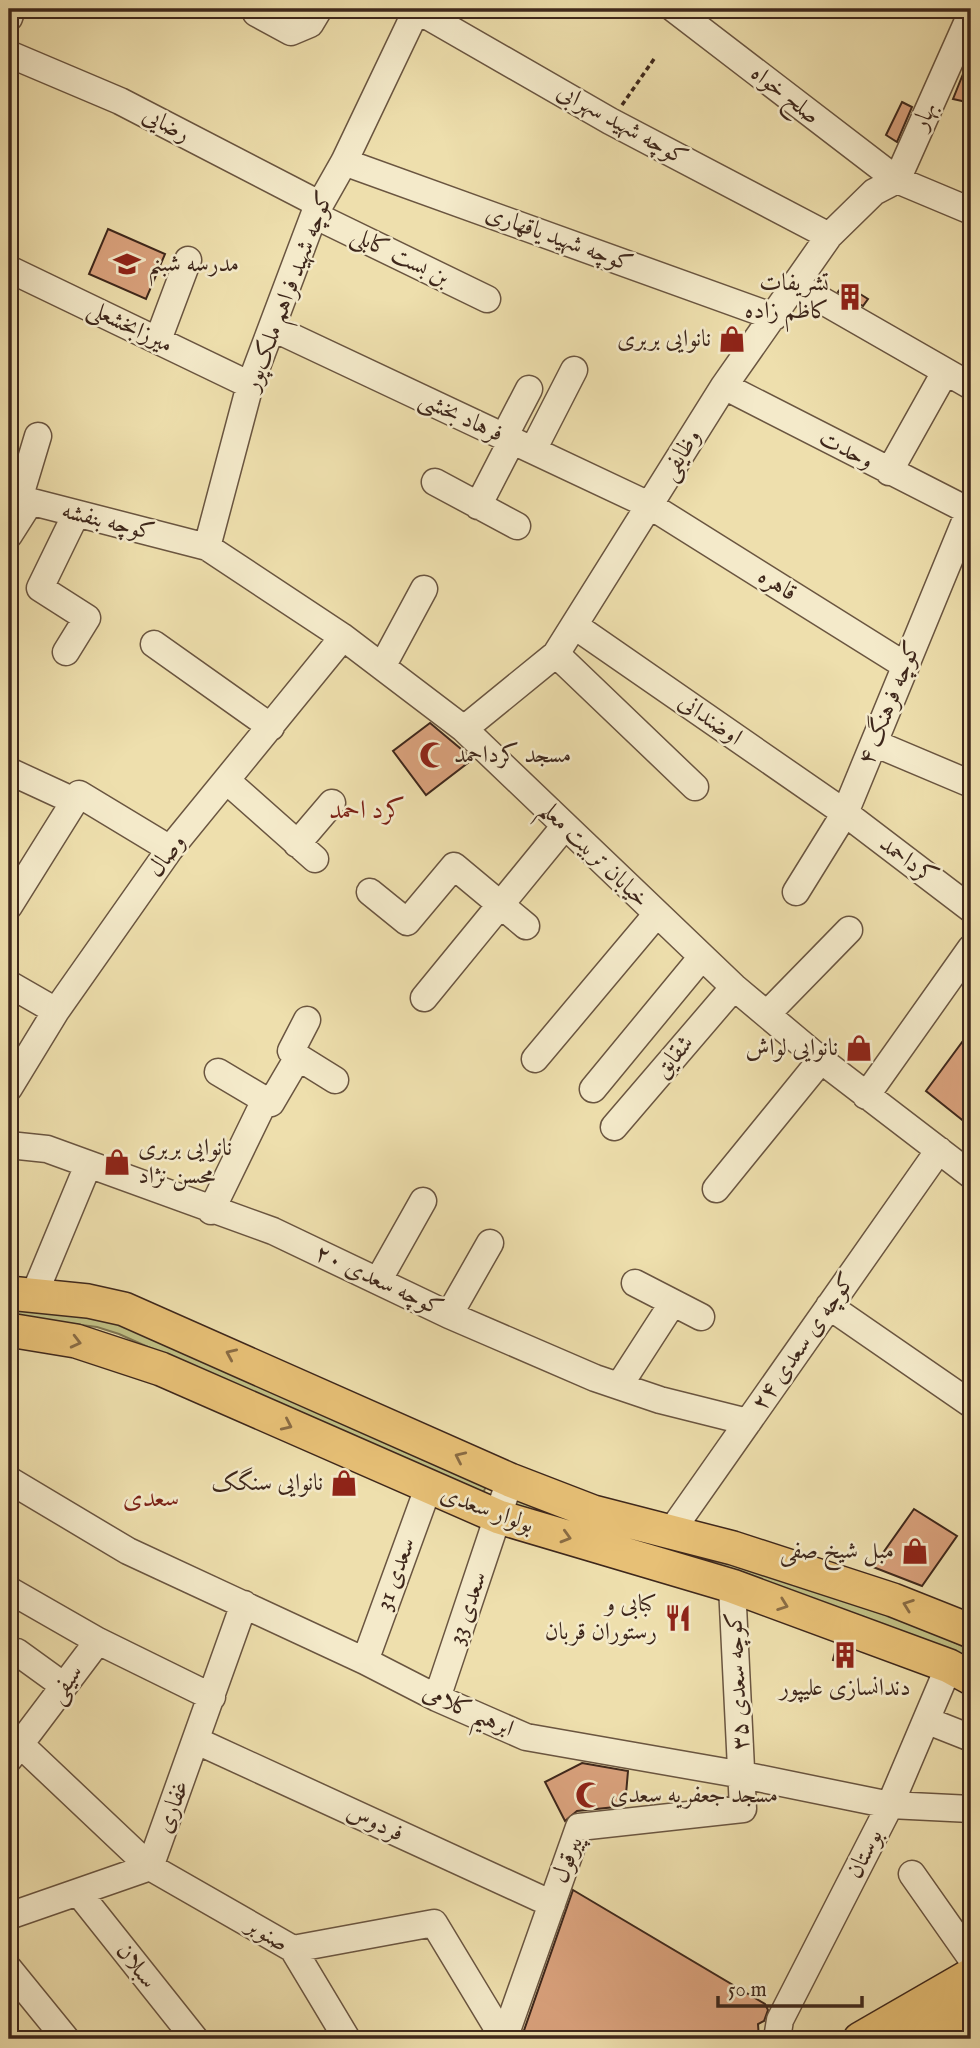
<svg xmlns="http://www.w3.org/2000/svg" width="980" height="2048" viewBox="0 0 980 2048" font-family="'IM FELL English',Amiri,serif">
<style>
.green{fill:#c0c085;stroke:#7f7450;stroke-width:2}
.building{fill:#daa27d;stroke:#3e271b;stroke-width:2}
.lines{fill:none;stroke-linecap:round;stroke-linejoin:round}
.minor-casing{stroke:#6a5540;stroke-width:29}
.major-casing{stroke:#3e271b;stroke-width:36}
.path{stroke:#3e271b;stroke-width:3.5;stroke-dasharray:5 3.5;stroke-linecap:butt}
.minor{stroke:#f4eaca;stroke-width:26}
.major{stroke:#e7c076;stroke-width:33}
.oneway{stroke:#8a6c44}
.labels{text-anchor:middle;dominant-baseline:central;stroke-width:5;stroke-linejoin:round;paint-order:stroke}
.street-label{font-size:24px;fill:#3e271b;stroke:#f4eaca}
.poi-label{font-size:24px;fill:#3e271b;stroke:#f4eaca;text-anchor:end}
.neighbourhood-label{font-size:26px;fill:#7a1f14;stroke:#f4eaca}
</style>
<rect width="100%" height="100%" fill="#eedfad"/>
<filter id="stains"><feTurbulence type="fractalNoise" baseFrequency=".00286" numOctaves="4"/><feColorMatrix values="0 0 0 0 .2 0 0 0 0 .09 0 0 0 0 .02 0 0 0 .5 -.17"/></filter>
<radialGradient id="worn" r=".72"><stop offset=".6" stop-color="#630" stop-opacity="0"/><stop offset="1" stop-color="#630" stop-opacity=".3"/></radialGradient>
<path class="green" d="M9 1305 100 1316 486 1486 484 1491 478 1494 467 1490 119 1334 97 1327 9 1316Z
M512 1497H527L920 1626 971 1650V1665L514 1511Z"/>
<path class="building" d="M971 54V103L953 99Z
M902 102 912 107 897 142 886 135Z
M108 229 165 254 146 299 89 274Z
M844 284 868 299 863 306 838 292Z
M430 723 473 759 426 795 393 751Z
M971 1030V1127L926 1091Z
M914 1509 957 1536 922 1586 873 1567Z
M837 1645 855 1652 852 1664 833 1660Z
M582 1763 628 1771 625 1806 577 1811 565 1821 545 1782Z
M573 1890 765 2004 768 2010 764 2021 758 2024 759 2039H521Z"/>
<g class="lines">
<defs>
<path id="minor" d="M674 9 897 180 971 211
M417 10 610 121 829 236
M256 13 291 32 310 24 319 9
M9 18 12 9
M9 54 120 101 319 204
M344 162 774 317
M897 180 971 14
M314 215 487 299
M9 269 250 385
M795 285 971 386
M273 328 649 505 906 666
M158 340 188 260
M724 386 969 511
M504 437 529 389
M533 450 574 370
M889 472 945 372
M435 482 517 526
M9 496 207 547 343 637 464 729 734 987 821 1060 971 1175
M19 499 38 436
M478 506 512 440
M9 535 30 502
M207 547 250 385 314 215 344 162 417 9
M575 626 845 813 971 909
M154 644 271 727
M66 652 87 618 40 588 76 514
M556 654 695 787
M383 665 424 589
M464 729 556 654 724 386 829 236 874 192 897 180
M874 743 971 784
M9 771 74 801
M227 781 315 859
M297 844 332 803
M370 892 407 922 454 866 526 926
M796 892 845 813 971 507
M9 906 79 794 170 849
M9 984 56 1011
M424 998 564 827
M767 1014 849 930
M298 1057 335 1080
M535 1059 656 915
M218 1072 265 1100
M9 1088 56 1011 170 849 343 637
M593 1089 701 958
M866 1096 971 948
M614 1127 734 987
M9 1145 47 1149 273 1231 449 1315 595 1378 660 1400 748 1422
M716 1189 821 1060
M211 1211 265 1100 271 1103 298 1057 291 1051 307 1020
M378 1281 423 1201
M635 1283 701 1317
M34 1295 88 1165
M829 1306 971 1404
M449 1315 490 1243
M619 1386 672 1304
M9 1480 128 1551 365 1661 437 1698 526 1737 743 1775 890 1805 971 1809
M670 1533 939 1150
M9 1590 98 1641 212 1697
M17 1652 64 1686
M365 1661 428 1488
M437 1698 510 1480
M928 1721 971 1738
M197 1741 552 1904
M21 1745 150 1867 293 1949 347 2039
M9 1759 98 1641
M912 1874 971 1958
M78 1892 195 2039
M9 1916 150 1867 244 1604
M293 1949 434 1923 504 2039
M9 1969 66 2039
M504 2039 579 1827 743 1809 732 1586
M777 2039 780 2020 890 1805 949 1666"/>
<path id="major" d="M9 1293 88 1301 124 1309 510 1480 593 1512 733 1548 893 1600 971 1631
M9 1330 76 1341 161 1369 499 1517 732 1586 949 1666 971 1678
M860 2039 971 1975
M910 2039 971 2006
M959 2039 971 2032"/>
</defs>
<use href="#minor" class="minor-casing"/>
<use href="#major" class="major-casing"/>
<path class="path" d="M622 105 654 59"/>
<use href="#minor" class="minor"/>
<use href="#major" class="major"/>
</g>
<defs><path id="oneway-chevron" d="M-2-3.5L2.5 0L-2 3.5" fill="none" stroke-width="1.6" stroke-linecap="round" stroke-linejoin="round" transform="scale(1.75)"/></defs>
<g class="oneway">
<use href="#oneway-chevron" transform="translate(76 1342) rotate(14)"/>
<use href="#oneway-chevron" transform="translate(231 1354) rotate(-156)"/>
<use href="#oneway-chevron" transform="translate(287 1425) rotate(25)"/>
<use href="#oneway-chevron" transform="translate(460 1457) rotate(-155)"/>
<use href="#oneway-chevron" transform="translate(566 1537) rotate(16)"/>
<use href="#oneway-chevron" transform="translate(783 1605) rotate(20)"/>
<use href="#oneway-chevron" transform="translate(908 1605) rotate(-160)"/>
</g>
<defs>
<symbol id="school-bare" viewBox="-9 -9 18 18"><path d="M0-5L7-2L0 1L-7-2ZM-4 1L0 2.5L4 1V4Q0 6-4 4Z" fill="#8f2418" stroke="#f4eaca" stroke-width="2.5" paint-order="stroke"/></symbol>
<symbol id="building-bare" viewBox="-9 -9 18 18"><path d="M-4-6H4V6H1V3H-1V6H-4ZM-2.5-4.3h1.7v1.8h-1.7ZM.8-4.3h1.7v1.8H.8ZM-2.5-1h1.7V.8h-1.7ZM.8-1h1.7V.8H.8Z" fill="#8f2418" stroke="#f4eaca" stroke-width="2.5" paint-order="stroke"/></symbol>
<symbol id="shop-bare" viewBox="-9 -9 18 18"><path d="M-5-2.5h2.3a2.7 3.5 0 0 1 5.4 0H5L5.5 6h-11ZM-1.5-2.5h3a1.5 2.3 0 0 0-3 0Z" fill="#8f2418" stroke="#f4eaca" stroke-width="2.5" paint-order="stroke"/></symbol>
<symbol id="mosque-bare" viewBox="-9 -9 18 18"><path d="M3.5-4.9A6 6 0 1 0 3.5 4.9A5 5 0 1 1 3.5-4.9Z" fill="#8f2418" stroke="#f4eaca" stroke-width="2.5" paint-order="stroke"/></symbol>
<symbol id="restaurant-bare" viewBox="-9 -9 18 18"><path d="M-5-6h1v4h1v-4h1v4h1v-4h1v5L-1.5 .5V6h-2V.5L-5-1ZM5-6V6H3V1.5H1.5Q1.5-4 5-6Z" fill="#8f2418" stroke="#f4eaca" stroke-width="2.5" paint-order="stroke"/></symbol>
</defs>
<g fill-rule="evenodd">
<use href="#school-bare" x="108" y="245" width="38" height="38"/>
<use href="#building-bare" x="831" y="278" width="38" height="38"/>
<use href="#shop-bare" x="713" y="320" width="38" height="38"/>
<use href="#mosque-bare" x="414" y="736" width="38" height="38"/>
<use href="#shop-bare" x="840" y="1029" width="38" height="38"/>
<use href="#shop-bare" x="98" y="1143" width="38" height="38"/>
<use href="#shop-bare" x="325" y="1464" width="38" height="38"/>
<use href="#shop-bare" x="896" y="1532" width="38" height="38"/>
<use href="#restaurant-bare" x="659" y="1599" width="38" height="38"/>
<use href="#building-bare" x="826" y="1636" width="38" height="38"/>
<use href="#mosque-bare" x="570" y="1776" width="38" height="38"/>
</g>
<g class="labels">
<g class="street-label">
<text transform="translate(785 95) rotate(38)">صلح خواه</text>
<text transform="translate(925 116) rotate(-66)">بهار</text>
<text transform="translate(166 125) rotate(27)">رضایی</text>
<text transform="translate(622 125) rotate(29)">کوچه شهید سهرابی</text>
<text transform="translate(559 239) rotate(20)">کوچه شهید یاقهاری</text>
<text transform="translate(400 257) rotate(26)">بن بست کابلی</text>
<text transform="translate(289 291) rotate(-69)">کوچه شهید فراهم ملک‌پور</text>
<text transform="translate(130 327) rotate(26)">میرزابخشعلی</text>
<text transform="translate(461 417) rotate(25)">فرهاد بخشی</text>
<text transform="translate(846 450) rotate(27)">وحدت</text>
<text transform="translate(681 455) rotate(-58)">وظایفی</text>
<text transform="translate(108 522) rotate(14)">کوچه بنفشه</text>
<text transform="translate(777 585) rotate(32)">قاهره</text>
<text transform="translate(890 703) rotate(-68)">کوچه فرهنگ ۴</text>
<text transform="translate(710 720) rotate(35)">اوضندانی</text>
<text transform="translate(594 855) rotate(44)">خیابان تربیت معلم</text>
<text transform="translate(167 856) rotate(-53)">وصال</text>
<text transform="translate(908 861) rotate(37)">کرداحمد</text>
<text transform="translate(674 1057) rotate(-50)">شقایق</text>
<text transform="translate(379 1281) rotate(25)">کوچه سعدی ۲۰</text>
<text transform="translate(804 1342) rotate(-55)">کوچه ی سعدی ۲۴</text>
<text transform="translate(487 1510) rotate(20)">بولوار سعدی</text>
<text transform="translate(396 1574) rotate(-70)">سعدی 31</text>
<text transform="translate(468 1608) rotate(-71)">سعدی 33</text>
<text transform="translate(738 1681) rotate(-93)">کوچه سعدی ۳۵</text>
<text transform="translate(66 1684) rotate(-54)">سیفی</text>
<text transform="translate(468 1711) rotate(24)">ابرهیم کلامی</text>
<text transform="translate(173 1807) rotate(-69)">غفاری</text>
<text transform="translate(375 1823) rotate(25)">فردوس</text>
<text transform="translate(865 1854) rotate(-63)">بوستان</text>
<text transform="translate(568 1860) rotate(-69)">پیرقول</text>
<text transform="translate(267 1935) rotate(31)">صنوبر</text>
<text transform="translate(136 1966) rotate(52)">سبلان</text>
</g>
<g class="poi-label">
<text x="148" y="264" text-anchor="start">مدرسه شبنم</text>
<text x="829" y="283">تشریفات<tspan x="829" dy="28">کاظم زاده</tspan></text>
<text x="711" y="339">نانوایی بربری</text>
<text x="454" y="755" text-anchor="start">مسجد کرداحمد</text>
<text x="838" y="1048">نانوایی لواش</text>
<text x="138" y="1148" text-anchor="start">نانوایی بربری<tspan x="138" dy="28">محسن نژاد</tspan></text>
<text x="323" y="1483">نانوایی سنگک</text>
<text x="894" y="1551">مبل شیخ صفی</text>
<text x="657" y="1604">کبابی و<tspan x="657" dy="28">رستوران قربان</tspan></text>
<text x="845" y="1688" text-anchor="middle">دندانسازی علیپور</text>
<text x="610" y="1795" text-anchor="start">مسجد جعفریه سعدی</text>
</g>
<g class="neighbourhood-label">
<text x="367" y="810">کرد احمد</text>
<text x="151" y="1498">سعدی</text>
</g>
</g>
<rect width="980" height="2048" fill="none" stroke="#eedfad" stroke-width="35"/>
<rect x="10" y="10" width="959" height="2027" fill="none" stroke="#3e271b" stroke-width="3.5"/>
<rect x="18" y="18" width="945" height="2013" fill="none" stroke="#3e271b" stroke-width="2"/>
<path d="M718 1996v10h144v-10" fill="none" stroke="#3e271b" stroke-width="3.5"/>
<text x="728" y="1996" font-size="21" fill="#3e271b" stroke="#f4eaca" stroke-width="5" paint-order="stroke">50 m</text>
<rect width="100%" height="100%" filter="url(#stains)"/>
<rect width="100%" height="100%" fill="url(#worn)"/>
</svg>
